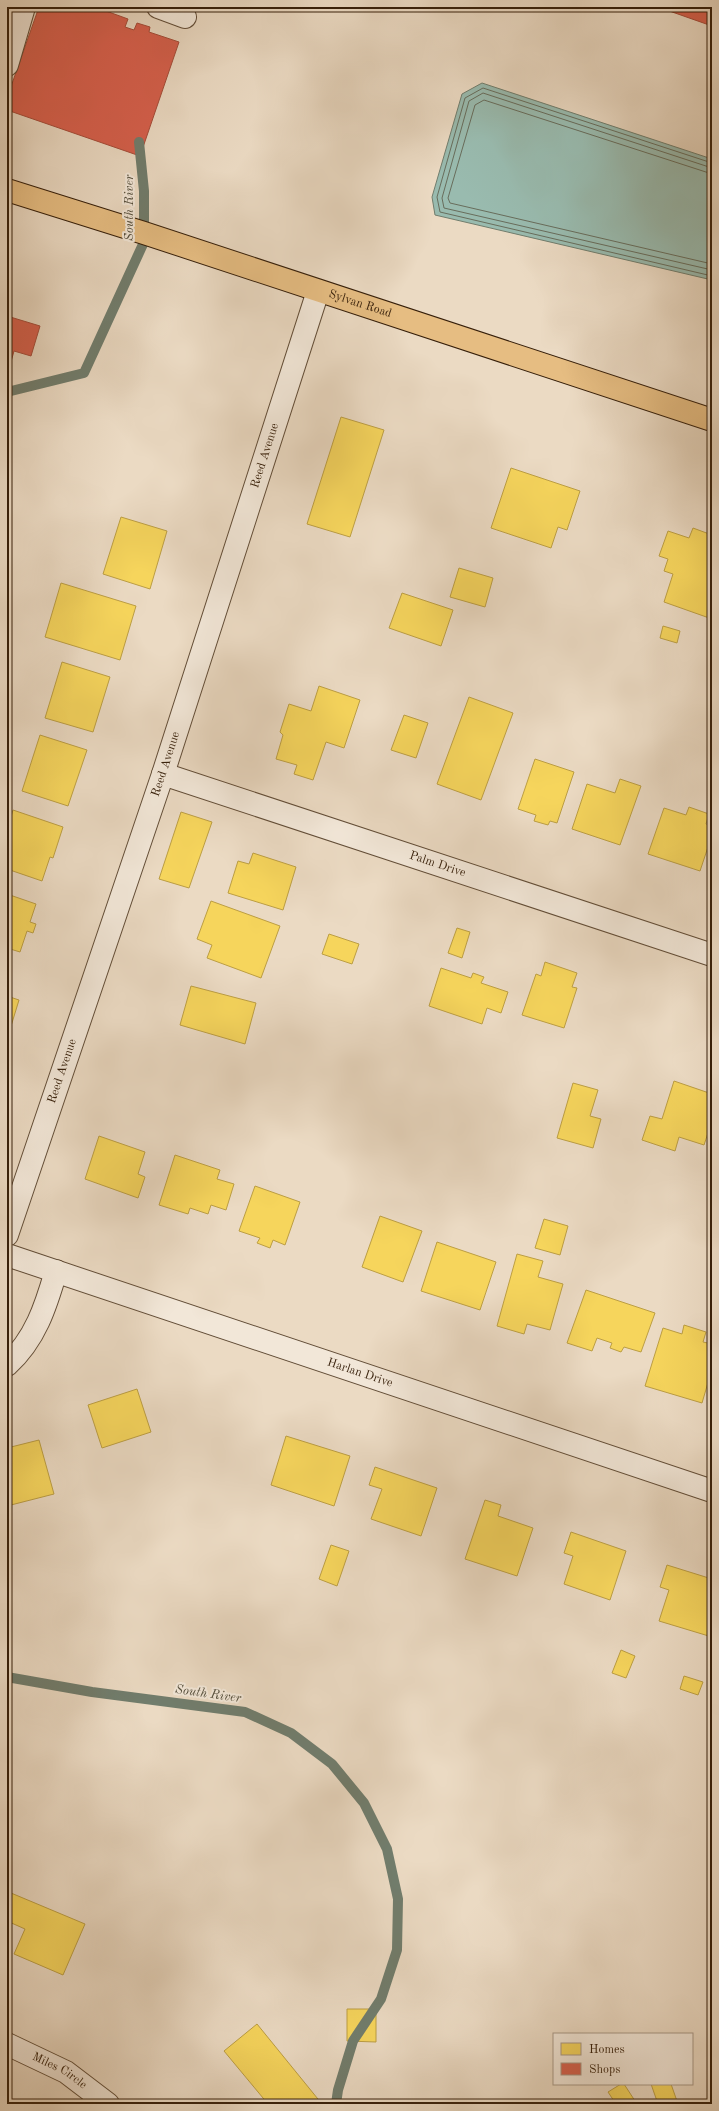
<svg xmlns="http://www.w3.org/2000/svg" width="719" height="2111" viewBox="0 0 719 2111" font-family="'Old Standard TT',serif">
<style>
.water{fill:#99bbaf;stroke:#717d6d}
.homes{fill:#f6d55c;stroke:#bc9e43}
.shops{fill:#d6604d;stroke:#a64c39}
.lines{fill:none;stroke-linecap:round;stroke-linejoin:round}
.shore{stroke:#686d5c;stroke-width:1}
.stream{stroke:#717d6d;stroke-width:10}
.minor-casing{stroke:#634e38;stroke-width:24}
.major-casing{stroke:#361f0a;stroke-width:24}
.minor{stroke:#f2e7d8;stroke-width:22}
.major{stroke:#e6bd82;stroke-width:22}
.labels{text-anchor:middle;dominant-baseline:central;stroke-width:4;stroke-linejoin:round;paint-order:stroke}
.street-label{font-size:12px;fill:#361f0a;stroke:#f2e7d8}
.water-label{font-size:13px;font-style:italic;fill:#544e3c;stroke:#f2e7d8}
</style>
<rect width="100%" height="100%" fill="#ebdac3"/>
<filter id="stains"><feTurbulence type="fractalNoise" baseFrequency=".005" numOctaves="4"/><feColorMatrix values="0 0 0 0 .2 0 0 0 0 .09 0 0 0 0 .02 0 0 0 .5 -.17"/></filter>
<radialGradient id="worn" r=".72"><stop offset=".6" stop-color="#630" stop-opacity="0"/><stop offset="1" stop-color="#630" stop-opacity=".3"/></radialGradient>
<path class="water" d="M482 83 712 159V280L435 215 432 197 462 94Z"/>
<path class="homes" d="M341 417 384 430 350 537 307 524Z
M511 468 580 491 567 530 558 527 551 548 491 528Z
M121 517 167 531 150 589 103 574Z
M693 528 712 535V619L664 602 673 574 664 571 668 559 659 556 668 531 689 538Z
M459 568 493 578 485 607 450 597Z
M61 583 136 606 120 660 45 637Z
M402 593 453 610 441 646 389 628Z
M663 626 680 631 677 643 660 638Z
M62 662 110 677 93 732 45 718Z
M319 686 360 700 344 748 326 742 313 780 294 774 297 765 276 759 283 735 280 732 289 704 311 711Z
M469 697 513 713 481 800 437 784Z
M404 715 428 723 416 758 391 750Z
M40 735 87 750 68 806 22 791Z
M535 759 574 772 557 823 550 821 548 825 534 821 536 815 518 809Z
M620 779 641 786 620 845 572 829 587 784 615 793Z
M689 807 709 814 706 824 712 826V835L700 871 648 854 664 808 686 815Z
M13 810 63 827 53 858 50 857 42 881 7 869V830Z
M181 812 212 822 189 888 159 879Z
M253 853 296 867 283 910 228 893 238 861 249 864Z
M7 894 36 904 30 922 36 924 33 933 27 931 20 952 7 948Z
M211 901 280 926 261 978 207 958 212 945 197 939Z
M457 928 470 932 462 958 448 953Z
M329 934 359 944 352 964 322 954Z
M545 962 577 973 572 987 577 988 564 1028 522 1015 536 974 541 976Z
M441 968 471 978 473 973 484 977 481 983 508 992 501 1013 487 1008 482 1024 429 1006Z
M191 986 256 1003 245 1044 180 1025Z
M7 996 19 1000 8 1036H7Z
M674 1081 712 1094V1121L704 1145 679 1137 675 1151 642 1140 650 1116 662 1119Z
M573 1083 598 1090 590 1116 601 1119 593 1148 557 1138Z
M99 1136 145 1152 138 1174 145 1177 138 1198 85 1179Z
M175 1155 220 1170 217 1179 234 1184 226 1210 211 1205 208 1214 190 1208 188 1214 159 1205Z
M255 1186 300 1202 285 1245 273 1240 270 1248 257 1243 260 1238 239 1231Z
M380 1216 422 1231 403 1282 362 1267Z
M544 1219 568 1226 560 1255 535 1248Z
M437 1242 496 1262 480 1310 421 1291Z
M517 1254 543 1261 538 1277 563 1284 550 1330 527 1324 524 1334 497 1326Z
M586 1290 655 1313 641 1352 624 1347 621 1352 610 1348 612 1343 597 1338 592 1351 567 1343Z
M684 1325 706 1332 703 1342 712 1344V1369L702 1403 645 1386 663 1328 682 1334Z
M137 1389 151 1432 102 1448 88 1405Z
M286 1436 350 1456 334 1506 271 1485Z
M39 1440 54 1494 7 1506V1448Z
M375 1467 437 1488 421 1536 371 1519 382 1489 369 1485Z
M485 1500 501 1505 498 1516 533 1528 517 1576 465 1559Z
M571 1532 626 1551 610 1600 564 1584 573 1556 564 1553Z
M331 1545 349 1551 337 1586 319 1579Z
M667 1565 712 1579V1637L659 1621 669 1590 660 1587Z
M621 1650 635 1656 626 1678 612 1673Z
M684 1676 703 1682 698 1695 680 1689Z
M11 1893 85 1924 63 1975 14 1954 25 1929 7 1921V1902Z
M347 2009H376V2042L347 2041Z
M257 2024 322 2104H268L224 2051Z
M621 2084H624L637 2104H616L608 2092Z
M651 2084H671L678 2104H658Z"/>
<path class="shops" d="M39 7H95L128 19 125 27 134 30 137 23 150 27 149 32 179 42 140 156 7 110V98Z
M658 7H712V26Z
M7 316 40 326 31 356 14 351 9 369 7 368Z"/>
<g class="lines">
<path class="shore" d="M712 163 483 88 465 98 437 197 440 212 712 276
M712 168 483 93 469 101 442 198 444 208 712 270
M712 174 484 100 475 105 448 198 450 203 712 264"/>
<path class="stream" d="M7 392 84 373 144 242V191L139 142
M7 1677 92 1692 245 1712 291 1733 332 1764 364 1803 387 1849 398 1899 397 1950 381 1999 353 2041 338 2090 336 2104"/>
<defs>
<g id="minor">
<path d="M158 7 185 17"/>
<path d="M7 65 24 7"/>
<path id="s1" d="M163 774 712 955"/>
<path id="s2" d="M7 1235 163 774 318 291"/>
<path id="s3" d="M7 1255 712 1491"/>
<path d="M7 1365C35 1340 46 1306 56 1271"/>
<path id="s4" d="M7 2044 66 2072 108 2104"/>
</g>
<g id="major">
<path id="s5" d="M7 190 144 233 712 420"/>
</g>
</defs>
<use href="#minor" class="minor-casing"/>
<use href="#major" class="major-casing"/>
<use href="#minor" class="minor"/>
<use href="#major" class="major"/>
</g>
<g class="labels">
<g class="street-label">
<text stroke="none"><textPath href="#s5" startOffset="371">Sylvan Road</textPath></text>
<text stroke="none"><textPath href="#s2" startOffset="821">Reed Avenue</textPath></text>
<text stroke="none"><textPath href="#s2" startOffset="497">Reed Avenue</textPath></text>
<text stroke="none"><textPath href="#s1" startOffset="289">Palm Drive</textPath></text>
<text stroke="none"><textPath href="#s2" startOffset="173">Reed Avenue</textPath></text>
<text stroke="none"><textPath href="#s3" startOffset="372">Harlan Drive</textPath></text>
<text stroke="none"><textPath href="#s4" startOffset="59">Miles Circle</textPath></text>
</g>
<g class="water-label">
<text transform="translate(129 208) rotate(-90)">South River</text>
<text transform="translate(208 1694) rotate(8)">South River</text>
</g>
</g>
<rect width="719" height="2111" fill="none" stroke="#ebdac3" stroke-width="24"/>
<rect x="8" y="8" width="703" height="2095" fill="none" stroke="#361f0a" stroke-width="2"/>
<rect x="12" y="12" width="695" height="2087" fill="none" stroke="#361f0a"/>
<rect x="553" y="2033" width="140" height="52" fill="#f2e7d8" stroke="#a79786"/>
<rect x="561" y="2043" width="20" height="12" fill="#f6d55c" stroke="#a79786"/>
<text x="589" y="2053" font-size="12" fill="#361f0a">Homes</text>
<rect x="561" y="2063" width="20" height="12" fill="#d6604d" stroke="#a79786"/>
<text x="589" y="2073" font-size="12" fill="#361f0a">Shops</text>
<rect width="100%" height="100%" filter="url(#stains)"/>
<rect width="100%" height="100%" fill="url(#worn)"/>
</svg>
